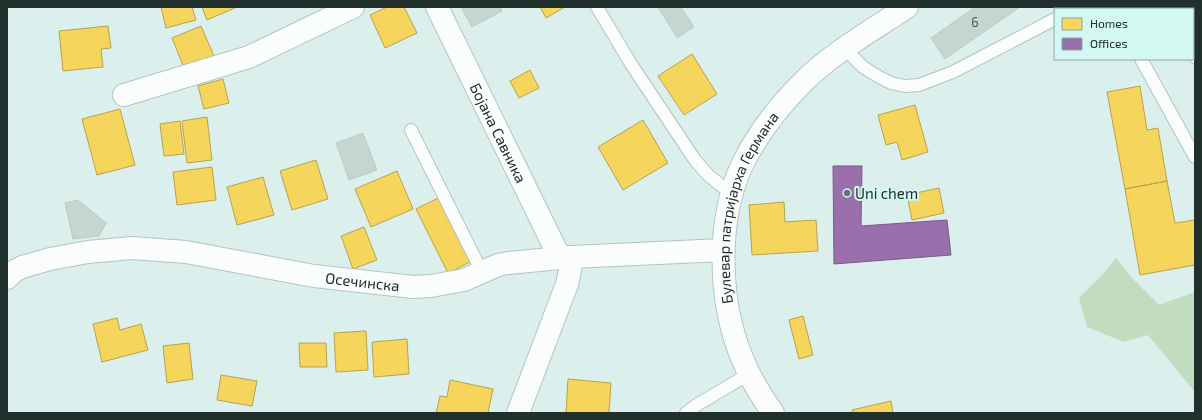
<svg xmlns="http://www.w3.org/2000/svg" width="1202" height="420" viewBox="0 0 1202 420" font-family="'Exo 2',sans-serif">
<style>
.green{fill:#c2dcc0}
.homes{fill:#f6d55c;stroke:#b6a34e}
.offices{fill:#9970ab;stroke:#755c85}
.building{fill:#c6d5d0;stroke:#bdccc7}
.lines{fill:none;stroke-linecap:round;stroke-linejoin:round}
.lane-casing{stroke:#b3c4c1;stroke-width:14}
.street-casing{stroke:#b3c4c1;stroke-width:24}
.secondary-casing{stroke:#b3c4c1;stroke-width:24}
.lane{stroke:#fafdfc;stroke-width:12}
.street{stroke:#fafdfc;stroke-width:22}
.secondary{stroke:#fafdfc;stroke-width:22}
.poi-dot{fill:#627370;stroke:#d3f8f1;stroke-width:1.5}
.labels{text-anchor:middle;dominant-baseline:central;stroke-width:4;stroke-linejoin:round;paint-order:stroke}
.number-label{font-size:13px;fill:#4c5a58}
.street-label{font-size:15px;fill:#212f2d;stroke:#d3f8f1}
.poi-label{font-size:15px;fill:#212f2d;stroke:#d3f8f1;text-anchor:start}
</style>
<rect width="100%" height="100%" fill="#dbf0ec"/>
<path class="green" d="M1116 258 1134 280 1159 305 1195 292V392L1148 335 1124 342 1087 327 1079 298 1102 275Z"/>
<path class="homes" d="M161 7H192L196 20 166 28Z
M202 7H237L207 20Z
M387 7H404L417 33 385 48 370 15Z
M540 7H565L546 18Z
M108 26 111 48 101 49 103 67 63 71 59 31Z
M201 26 214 56 184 68 172 38Z
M692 54 717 94 684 115 658 76Z
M530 70 539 88 519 98 510 81Z
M223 79 229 103 204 109 198 86Z
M1140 86 1147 130 1158 128 1167 181 1125 189 1107 92Z
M915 105 928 152 902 160 897 142 886 145 878 115Z
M120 109 135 165 97 175 82 119Z
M207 117 212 160 187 163 182 121Z
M643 120 668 163 623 190 598 147Z
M180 121 184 154 164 156 160 124Z
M316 160 328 199 292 210 280 171Z
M212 167 216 200 177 205 173 172Z
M397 171 413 209 371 227 355 189Z
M263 177 274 215 237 225 227 187Z
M1167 181 1175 223 1195 220V265L1140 275 1125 189Z
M939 188 944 213 912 220 907 195Z
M438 198 470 262 448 273 416 209Z
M784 202 785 222 816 220 818 251 752 255 749 205Z
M364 227 377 260 353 269 341 236Z
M803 316 813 355 799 359 789 320Z
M117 318 120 330 141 324 148 350 102 362 93 324Z
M366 331 368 370 336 372 334 333Z
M407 339 409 374 374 377 372 342Z
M189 343 193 379 167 383 163 346Z
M299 343H326L327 367H300Z
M221 375 257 381 252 406 217 400Z
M568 379 611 383 609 413H566Z
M450 380 493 389 488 413H436L440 396 447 397Z
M891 401 893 413H853L852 410Z"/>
<path class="offices" d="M833 166H862L861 226 947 220 951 255 834 264Z"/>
<path class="building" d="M461 7H500L502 11 472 27Z
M658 7H681L694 27 677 38Z
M975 7H1020L945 59 931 38Z
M363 133 377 170 349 180 336 143Z
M78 200 106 223 99 236 73 239 65 203Z"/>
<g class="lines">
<defs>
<path id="lane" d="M597 7 631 64 695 160 708 175 732 194
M1113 7 1114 9
M1177 7V9
M1075 9 1079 7
M844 48 863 67 879 77 891 83 905 86 919 85 953 72 1055 19
M1193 52 1195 57
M1141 59 1195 157
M411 130 482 272
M686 413 695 406 749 374"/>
<g id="street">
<path id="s1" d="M437 7 560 258"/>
<path d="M124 95 249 57 353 7"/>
<path id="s2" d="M7 278 13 272 22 267 50 259 88 252 132 248 186 252 314 276 413 287 431 286 464 280 498 265 508 263 571 257 723 250"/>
<path d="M518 413 567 284 570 271 571 257"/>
</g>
<g id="secondary">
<path id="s3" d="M773 413C761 396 750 378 742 358 718 300 716 217 744 161 759 132 779 106 802 83 832 53 871 31 907 7"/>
</g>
</defs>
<use href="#lane" class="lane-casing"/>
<use href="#street" class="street-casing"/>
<use href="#secondary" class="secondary-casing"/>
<use href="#lane" class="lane"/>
<use href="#street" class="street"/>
<use href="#secondary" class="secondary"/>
</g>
<circle class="poi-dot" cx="847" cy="193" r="4"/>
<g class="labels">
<g class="number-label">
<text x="975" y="22">6</text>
</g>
<g class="street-label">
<text stroke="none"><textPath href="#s1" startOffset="140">Бојана Савника</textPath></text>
<text stroke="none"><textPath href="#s3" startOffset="221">Булевар патријарха Германа</textPath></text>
<text stroke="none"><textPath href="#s2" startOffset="364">Осечинска</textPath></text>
</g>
<g class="poi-label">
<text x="855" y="193">Uni chem</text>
</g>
</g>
<rect width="1202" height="420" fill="none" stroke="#212f2d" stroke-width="16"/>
<rect x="1054" y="8" width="140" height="52" fill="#d3f8f1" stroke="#8ca8a3"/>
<rect x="1062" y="18" width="20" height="12" fill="#f6d55c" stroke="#8ca8a3"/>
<text x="1090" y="28" font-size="12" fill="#212f2d">Homes</text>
<rect x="1062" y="38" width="20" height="12" fill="#9970ab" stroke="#8ca8a3"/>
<text x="1090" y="48" font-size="12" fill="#212f2d">Offices</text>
</svg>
